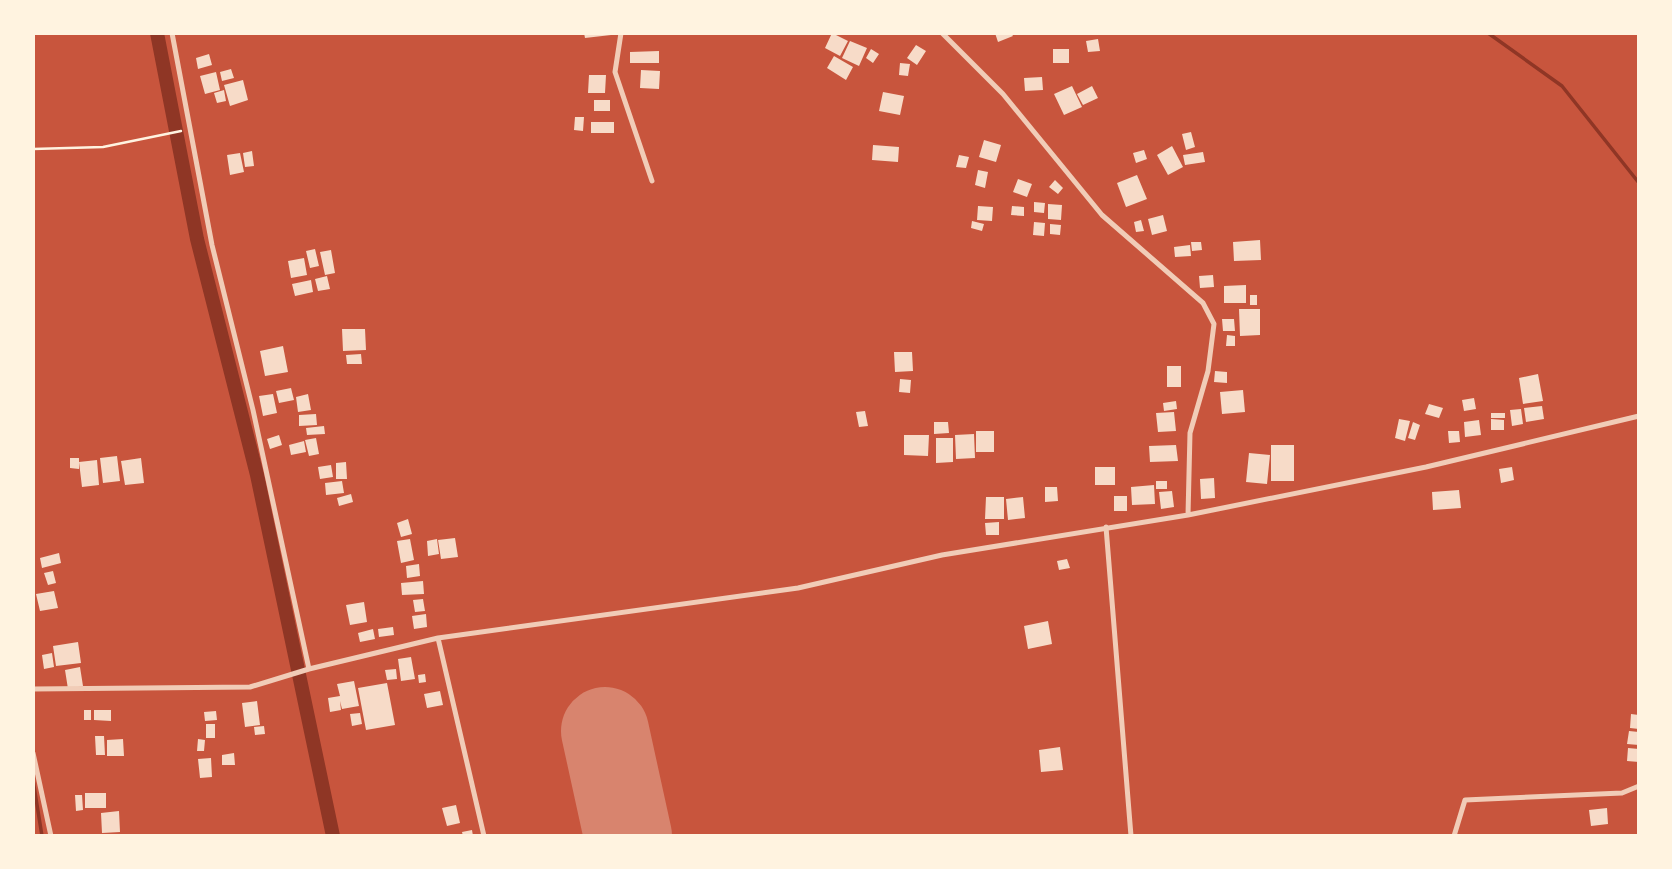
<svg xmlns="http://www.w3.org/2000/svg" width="1672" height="869" viewBox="0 0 1672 869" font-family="Helvetica,sans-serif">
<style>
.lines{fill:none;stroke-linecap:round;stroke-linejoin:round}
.stream{stroke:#8f3625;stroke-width:3.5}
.canal{stroke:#8f3625;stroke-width:14}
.runway{stroke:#d8846e;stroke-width:88}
.building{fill:#f7dbc8}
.path{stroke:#fff3e0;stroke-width:2.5}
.minor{stroke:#f1ccb7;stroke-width:5}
</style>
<rect width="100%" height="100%" fill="#c8553d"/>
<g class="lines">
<path class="stream" d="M1488 33 1562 86 1639 183
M33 780 42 836"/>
<path class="canal" d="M157 33 197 239 257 475 333 836"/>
<path class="runway" d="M605 731 628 836"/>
</g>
<path class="building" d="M584 33H611V35L585 38Z
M832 33 848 41 840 56 825 48Z
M995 33H1011L1013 36 998 42Z
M1098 39 1100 51 1088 52 1086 41Z
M850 41 867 48 859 66 842 58Z
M916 45 926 51 917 65 907 58Z
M871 49 879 54 873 63 866 58Z
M1053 49H1069V63H1053Z
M659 51V63H630V52Z
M209 54 212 65 198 69 196 58Z
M834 56 853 67 846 80 827 68Z
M900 63 910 64 908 76 899 75Z
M231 69 234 78 222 81 220 72Z
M641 70 660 71 659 89 640 88Z
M216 72 220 90 205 94 200 76Z
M589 75H606L605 93H588Z
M1042 77 1043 90 1025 91 1024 78Z
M243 80 248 100 230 106 224 85Z
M1072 86 1082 107 1064 115 1054 94Z
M1092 86 1098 98 1083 105 1077 94Z
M224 90 226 101 217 103 214 93Z
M883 92 904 96 900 115 879 111Z
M594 100H610V111H594Z
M575 117H584L583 131 574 130Z
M591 122H614V133H591Z
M1191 132 1195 147 1186 150 1182 134Z
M984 140 1001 145 996 162 979 157Z
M873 145 899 147 898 162 872 160Z
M1172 146 1183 167 1168 175 1157 155Z
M1144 150 1147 159 1136 163 1133 153Z
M252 151 254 166 245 167 243 153Z
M1203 152 1205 162 1185 165 1183 155Z
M240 153 244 172 230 175 227 155Z
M959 155 969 157 966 168 956 167Z
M978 170 988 172 985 188 975 185Z
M1137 175 1147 199 1126 207 1117 183Z
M1018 179 1032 184 1027 197 1013 192Z
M1055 180 1063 188 1058 194 1049 187Z
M1034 202 1045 203 1044 213 1034 212Z
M1048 204 1062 205 1061 220 1048 219Z
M978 206 993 207 992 221 977 220Z
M1012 206 1024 207V216L1011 215Z
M1163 215 1167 231 1152 235 1148 219Z
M1141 220 1144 231 1136 232 1134 222Z
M972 221 984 224 982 231 971 228Z
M1034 222 1045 223 1044 236 1033 235Z
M1050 224 1061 225 1060 235 1050 234Z
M1260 240 1261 260 1234 261 1233 242Z
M1191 242H1201L1202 250 1192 251Z
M1190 245 1191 256 1175 257 1174 247Z
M315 249 319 266 310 268 306 251Z
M331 250 335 273 325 275 320 252Z
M304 258 307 275 291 278 288 261Z
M1213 275 1214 287 1200 288 1199 276Z
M327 276 330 289 318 291 315 279Z
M311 280 313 292 295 296 292 284Z
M1246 285V303H1224V286Z
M1250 295H1257V305H1250Z
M1239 309H1260V335L1240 336Z
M1222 319H1234L1235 331H1223Z
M342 329H365L366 350 343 351Z
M1227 335 1235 336V346H1226Z
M283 346 288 372 265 376 260 351Z
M894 352H912L913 371 895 372Z
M361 354 362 364H347L346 355Z
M1167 366H1181V387H1167Z
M1215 371 1227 372V383L1214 382Z
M1538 374 1543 401 1523 404 1519 378Z
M900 379 911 380 910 393 899 392Z
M291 388 294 400 279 403 276 391Z
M1243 390 1245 412 1222 414 1220 392Z
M273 394 277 413 263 416 259 396Z
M308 394 311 410 298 412 296 397Z
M1474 398 1476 409 1464 411 1462 400Z
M1176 401 1177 409 1164 411 1163 403Z
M1429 404 1443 408 1439 418 1425 414Z
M1542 406 1544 419 1526 422 1524 408Z
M1521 409 1523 424 1512 426 1510 410Z
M865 411 868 426 859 427 856 412Z
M1174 412 1176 431 1158 432 1156 413Z
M1491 413H1505V418H1491Z
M316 414 317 425 299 426V415Z
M1399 419 1410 421 1405 441 1395 438Z
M1491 419 1504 420V430H1491Z
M1479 420 1481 435 1465 437 1464 422Z
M934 422H948L949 433 934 434Z
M1413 422 1420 425 1415 440 1408 438Z
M324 426 325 434 307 435 306 428Z
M976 431H994V452H976Z
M1448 431H1459L1460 442 1449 443Z
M974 434 975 458 956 459 955 435Z
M279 435 282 445 270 449 267 439Z
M904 435H929L928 456 904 455Z
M316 438 319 454 309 456 305 440Z
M936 438H953V462L936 463Z
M304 441 306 452 291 455 289 445Z
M1176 445 1178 461 1150 462 1149 446Z
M1271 445H1294V481H1271Z
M1249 453 1270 455 1267 484 1246 482Z
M117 456 120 481 103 483 100 458Z
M70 458H79V469L70 468Z
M141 458 144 483 125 485 121 461Z
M97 460 99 485 82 487 79 462Z
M346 462 347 479H336V463Z
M331 465 333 477 320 479 318 467Z
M1095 467H1115V485H1095Z
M1512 467 1514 480 1501 483 1499 469Z
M1214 478 1215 498 1201 499 1200 479Z
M342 481 344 493 326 495 325 483Z
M1156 481H1167V489H1156Z
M1154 485 1155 504 1132 505 1131 487Z
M1045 487H1057L1058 501 1045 502Z
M1459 490 1461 508 1433 510 1432 492Z
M1172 491 1174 507 1161 509 1159 492Z
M351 494 353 502 339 506 337 498Z
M1114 496H1127V511H1114Z
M986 497H1004V519H985Z
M1023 497 1025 518 1008 520 1006 499Z
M408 519 412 534 401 537 397 523Z
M999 522V535H986L985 523Z
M455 538 458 557 441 559 438 540Z
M410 539 414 560 401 563 397 541Z
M437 539 439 554 428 556 427 541Z
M59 553 61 563 42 568 40 558Z
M1067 559 1070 568 1059 570 1057 561Z
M419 564 420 576 407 578 406 566Z
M53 571 56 583 48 585 44 573Z
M423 581 424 594 402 595 401 583Z
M54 591 58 608 40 611 36 594Z
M423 599 425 611 415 612 413 600Z
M364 602 367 622 350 625 346 605Z
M426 614 427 627 414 629 412 616Z
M1048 621 1052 644 1028 649 1024 626Z
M393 627 394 635 379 637 378 629Z
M373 629 375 639 360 642 358 633Z
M78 642 81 663 56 666 53 646Z
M52 653 54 667 44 669 42 655Z
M411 657 415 679 401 681 398 659Z
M80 667 83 686 68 689 65 670Z
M396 669 397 679 387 680 385 670Z
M425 674 426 682 419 683 418 675Z
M354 681 359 706 342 709 340 701 341 710 330 712 328 698 340 696 337 684Z
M387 683 395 725 366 730 358 688Z
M440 691 443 705 427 708 424 694Z
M257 701 260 725 245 727 242 703Z
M84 710H91V720H84Z
M94 710H111V721L94 720Z
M216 711 217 720 205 721 204 712Z
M360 713 362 724 352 726 350 714Z
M1631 714 1639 715V729L1630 728Z
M206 724H215V738H206Z
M264 726 265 734 255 735 254 727Z
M1629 731 1639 732V745L1627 744Z
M95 736H104L105 755H96Z
M123 739 124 756H107V740Z
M198 739 205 740 204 751H197Z
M1060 747 1063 770 1041 772 1039 750Z
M1628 748 1639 749V762L1627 761Z
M234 753 235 765H222V755Z
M211 758 212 777 200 778 198 759Z
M85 793H106V808H85Z
M75 795H82L83 810 76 811Z
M456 805 460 823 447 826 442 808Z
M1607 808 1608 824 1591 826 1589 810Z
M119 811 120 832 102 833 101 813Z
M472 830 473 836H463L462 832Z"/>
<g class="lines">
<path class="path" d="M33 149 103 147 181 131"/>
<path class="minor" d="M172 33 212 245 253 410 309 669
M621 33 615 72 652 181
M942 33 1003 94 1102 215 1203 303 1214 324 1208 371 1190 433 1188 515
M1106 527 1131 836
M438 638 484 836
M33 689 250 687 309 669 438 638 798 588 942 555 1188 515 1426 467 1639 416
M33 753 51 836
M1454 836 1465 800 1622 793 1639 786"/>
</g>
<rect width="1672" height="869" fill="none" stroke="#fff3e0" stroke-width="70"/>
</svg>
